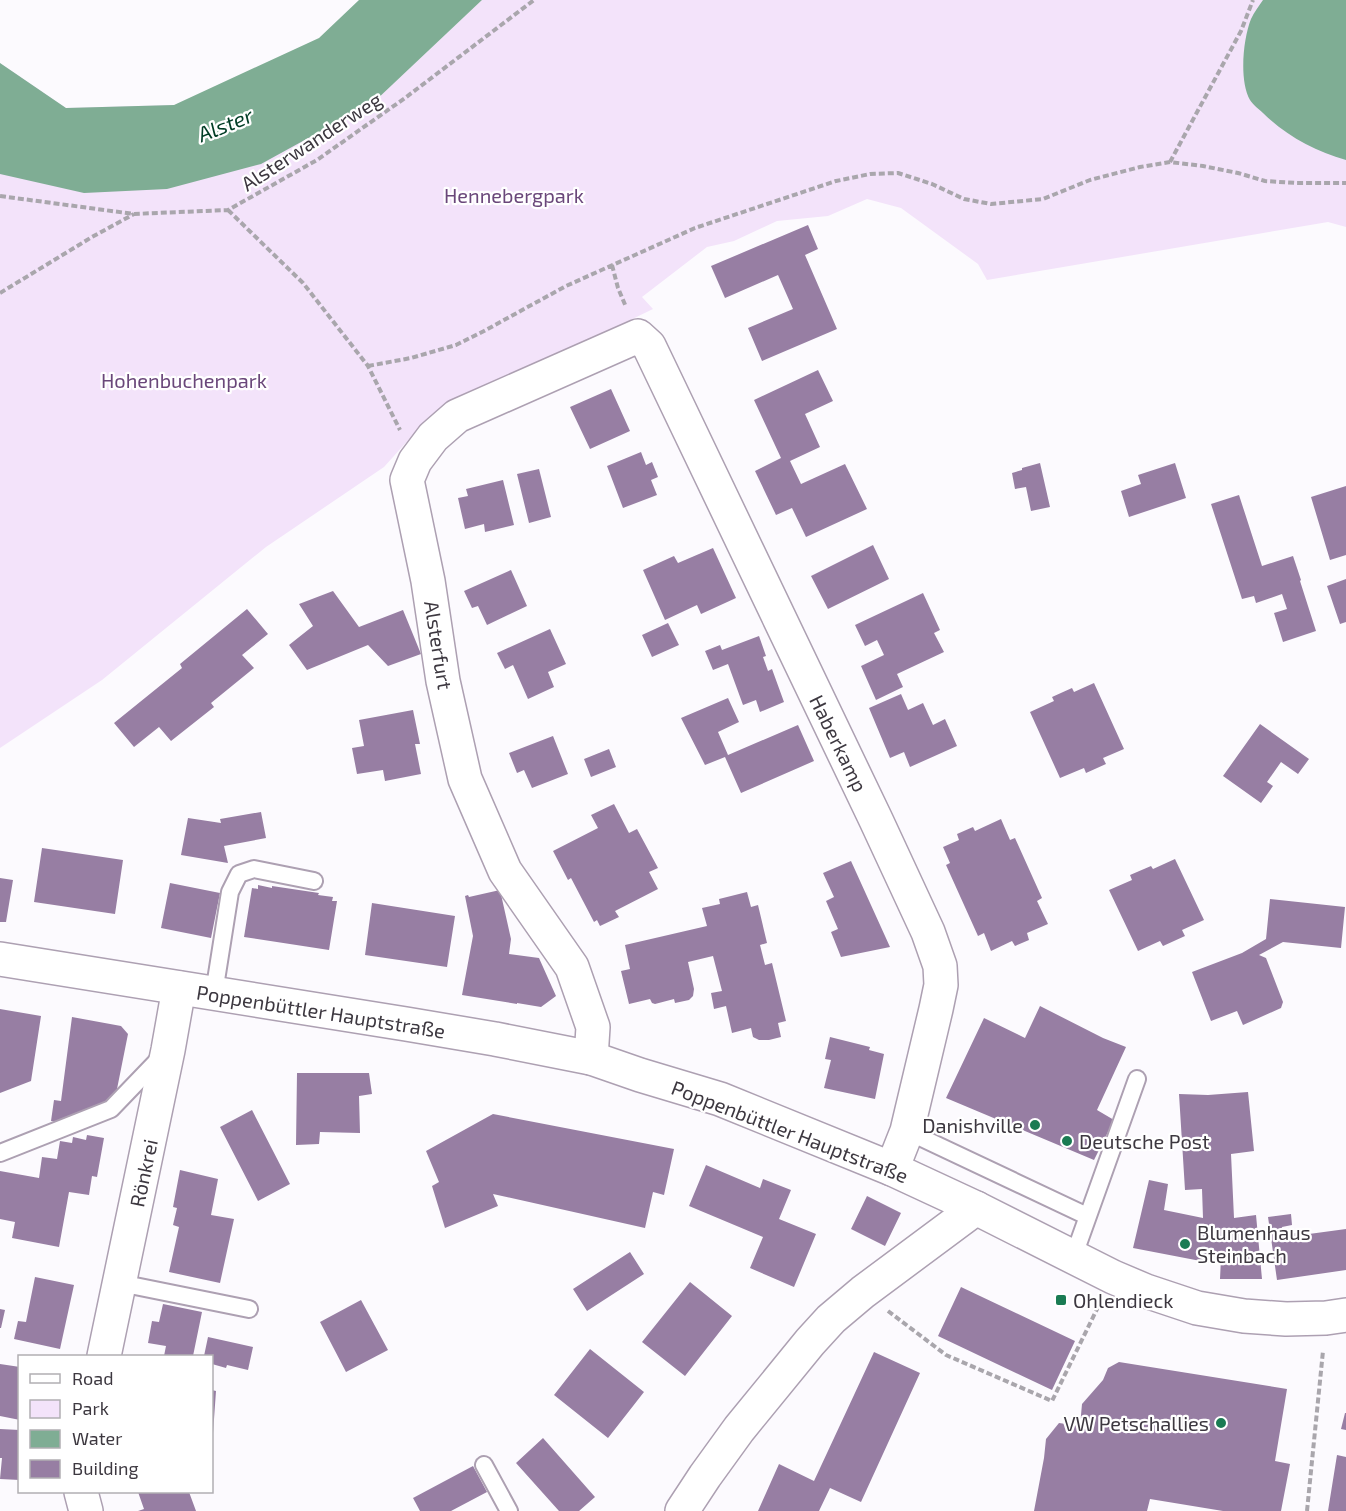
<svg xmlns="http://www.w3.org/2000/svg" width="1346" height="1511" viewBox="0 0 1346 1511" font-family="'Exo 2',sans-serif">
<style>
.green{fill:#f3e3fa}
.water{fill:#7fad94}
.building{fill:#977ea3}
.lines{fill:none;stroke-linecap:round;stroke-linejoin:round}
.service-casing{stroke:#ada0b2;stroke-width:20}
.minor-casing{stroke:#ada0b2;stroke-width:36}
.tertiary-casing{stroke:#ada0b2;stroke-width:36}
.path{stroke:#a9a6ac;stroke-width:4;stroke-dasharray:6 3;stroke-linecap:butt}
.service{stroke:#fff;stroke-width:16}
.minor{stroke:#fff;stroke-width:33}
.tertiary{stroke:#fff;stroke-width:33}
.poi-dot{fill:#1a7b53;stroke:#fff;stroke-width:2}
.labels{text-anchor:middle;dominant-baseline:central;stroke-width:4.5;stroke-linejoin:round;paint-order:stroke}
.street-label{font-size:20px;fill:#3d3840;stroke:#fff}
.park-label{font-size:20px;fill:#6a477a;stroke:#fff}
.poi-label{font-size:20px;fill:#3d3840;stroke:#fff;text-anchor:start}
.water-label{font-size:21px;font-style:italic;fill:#003d25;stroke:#fff}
</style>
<rect width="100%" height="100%" fill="#fcfafe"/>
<path class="green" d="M482 0H1346V227L1328 222 987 280 978 264 901 208 867 199 828 216 777 221 734 241 707 247 642 297 653 309 429 417 384 467 266 547 102 680 0 748V63L66 108 174 105 374 102Z"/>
<path class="water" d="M359 0H482L374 102 261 164 167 189 84 193 0 174V63L66 108 174 105 319 38Z
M1263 0H1346V160C1315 151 1286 136 1263 113 1259 109 1253 105 1250 100 1239 81 1243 39 1251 19 1254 12 1259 6 1263 0Z"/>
<path class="building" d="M808 225 818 249 805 255 837 329 762 361 748 328 793 309 778 275 725 298 711 266Z
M818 370 833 401 805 414 820 447 790 461 801 484 845 464 867 509 806 537 792 508 776 515 755 471 781 458 754 400Z
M611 389 630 431 590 449 570 407Z
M641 452 646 465 652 462 658 477 651 480 657 495 623 508 607 466Z
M1040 463 1050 507 1031 511 1026 487 1015 489 1012 473 1022 470V468Z
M1175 463 1186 498 1129 517 1121 491 1141 484 1138 475Z
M539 469 551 517 529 523 517 474Z
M503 480 514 525 485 532 484 524 465 529 458 498 468 496 466 489Z
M1346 486V555L1330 560 1311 497Z
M1239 495 1262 566 1293 556 1301 580 1300 581 1316 631 1283 642 1274 613 1287 609 1282 594 1256 603 1254 596 1242 599 1211 504Z
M873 545 889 579 828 609 811 576Z
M713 548 736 598 701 614 697 605 665 620 643 570 674 556 678 563Z
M511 570 527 606 487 625 478 606 472 608 464 591Z
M1346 579V622L1340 624 1327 586Z
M333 591 359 627 403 610 421 654 388 666 368 645 307 670 289 645 313 626 299 604Z
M923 593 940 630 934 633 944 652 897 674 903 687 876 700 861 666 884 655 877 640 865 646 855 625Z
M247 609 268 634 242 655 254 668 211 703 214 707 171 741 159 727 134 747 114 723 182 668 180 664Z
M668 623 679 645 652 657 642 635Z
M550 629 566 664 548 672 554 687 528 699 513 665 505 669 497 653Z
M759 636 766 656 763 657 768 671 772 669 784 702 760 712 756 700 743 705 728 664 713 670 705 651 720 645 722 650Z
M1094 683 1124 749 1103 758 1106 764 1086 773 1084 768 1060 778 1030 712 1054 701 1052 697 1072 688 1074 692Z
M901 694 908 710 923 703 933 725 945 719 957 746 910 767 904 752 890 758 869 708Z
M728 698 739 722 718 732 728 755 798 725 814 761 741 793 725 757 705 765 681 718Z
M413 710 420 744H415L421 774 385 781 383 770 357 774 352 748 364 746 359 720Z
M1260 724 1309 759 1298 774 1281 762 1267 782 1273 786 1261 803 1223 776Z
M553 736 568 774 532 788 524 770 517 773 509 753Z
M609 749 616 767 591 777 584 759Z
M614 804 629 833 637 829 658 868 649 872 658 889 615 911 619 917 600 926 597 920 594 922 571 878 568 880 553 851 598 828 591 815Z
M261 812 266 838 224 846 228 863 181 855 188 818 221 823 220 819Z
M1001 819 1010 840 1015 838 1042 898 1037 901 1048 924 1027 933 1029 940 1015 946 1012 941 991 951 984 933 978 936 946 865 950 863 943 847 959 840 957 834 973 827 975 831Z
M42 848 123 860 115 914 34 902Z
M1175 859 1204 920 1182 930 1185 936 1163 946 1160 941 1138 951 1109 890 1132 880 1130 875 1151 866 1153 869Z
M851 861 890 947 841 957 831 932 838 929 826 901 834 897 823 873Z
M0 878 13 880 6 922H0Z
M170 883 220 893 211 938 161 928Z
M258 885 272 888V886L319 893 318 895 333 897 332 901H337L329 950 244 937 252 888 258 889Z
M500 890 511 939 509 954 539 958 556 996 541 1007 517 1003V1004L462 995 473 936 465 896 468 895 469 897Z
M747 892 751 907 758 905 767 943 760 945 765 965 772 963 786 1021 778 1023 781 1037 769 1040H759L753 1037 751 1028 732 1033 726 1006 714 1009 711 993 722 991 713 956 688 962 694 989 693 996 689 1000 675 1003 674 999 655 1004 652 1003 650 999 629 1004 621 971 630 969 625 945 707 926 702 908 720 904 719 899Z
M1270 899 1345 907 1341 948 1283 942 1259 955 1266 958 1283 1002 1281 1008 1243 1025 1237 1011 1211 1021 1192 972 1242 953 1266 939Z
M372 903 455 916 447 967 365 955Z
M1040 1006 1103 1038 1126 1047 1097 1110 1114 1120 1094 1160 946 1098 984 1018 1025 1038Z
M0 1009 41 1016 31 1081 0 1093Z
M72 1017 121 1026 128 1034 115 1099 57 1122 51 1121 54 1100 61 1101Z
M830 1037 870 1047 869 1050 884 1054 875 1099 824 1088 831 1060 825 1059Z
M297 1073H369L372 1094 359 1096 360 1133 320 1132 319 1144 296 1145Z
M1248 1092 1254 1151 1231 1154 1234 1218 1256 1215 1262 1279H1220L1221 1258 1213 1256 1211 1263 1133 1248 1149 1180 1168 1184 1164 1210 1203 1218 1202 1189 1185 1190 1179 1094 1208 1095Z
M252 1110 290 1184 258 1201 220 1127Z
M493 1114 674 1149 664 1195 653 1192 645 1228 493 1194 498 1206 445 1228 432 1186 439 1182 426 1151Z
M87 1135 104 1138 97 1177 92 1176 89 1195 69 1192 59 1247 12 1238 15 1222 0 1219V1171L39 1178 42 1157 57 1159 60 1141 72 1143 73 1137 86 1140Z
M706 1165 760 1188 763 1179 791 1190 779 1219 816 1234 794 1287 750 1268 763 1237 689 1206Z
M180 1170 218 1179 211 1215 234 1219 220 1283 169 1272 179 1227 173 1225 177 1208 173 1207Z
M867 1196 901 1213 885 1246 851 1229Z
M1291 1214 1292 1225 1282 1227 1283 1235 1308 1231 1309 1234 1346 1229V1270L1277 1280 1268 1217Z
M630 1252 644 1274 587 1311 573 1289Z
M35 1277 74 1285 60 1349 14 1339 18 1321 26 1322Z
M690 1282 732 1316 685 1376 642 1342Z
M961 1287 1075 1341 1052 1390 938 1336Z
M361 1300 388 1350 346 1372 320 1322Z
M163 1304 202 1312 193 1356H164L166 1346 148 1343 152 1321 159 1322Z
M0 1309 5 1310 1 1328H0Z
M208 1337 253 1347 248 1370 227 1365 226 1368 212 1364V1356H204Z
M590 1349 644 1392 608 1438 554 1395Z
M874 1352 920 1373 861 1502 830 1488 819 1511H758L779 1464 814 1481Z
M1119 1362 1287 1389 1275 1461 1290 1464 1281 1511H1223L1150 1499 1147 1511H1034L1044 1458 1046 1439 1059 1423 1080 1426 1082 1404 1103 1380 1108 1368Z
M0 1364 20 1367V1420L0 1416Z
M212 1390 216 1391 213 1433H212Z
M1345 1413H1346V1430L1341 1429Z
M0 1429 20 1430V1480L0 1479 2 1458H0Z
M543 1438 595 1497 579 1511H559L516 1463Z
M1337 1455 1346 1457V1511H1328Z
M473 1466 487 1492 451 1511H420L413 1498Z
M138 1492H189L196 1511H138L144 1509Z"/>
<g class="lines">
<defs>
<path id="service" d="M214 993 230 892 239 874 254 869 314 881
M907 1131 1087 1216
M0 1153 111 1109 161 1057
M1073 1258 1137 1079
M120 1283 249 1309
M484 1465 509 1511"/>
<path id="minor" d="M591 1058 593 1027 572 967 505 871 465 779 443 681 428 581 407 480 415 461 433 437 457 416 638 336 649 346 876 820 928 932 940 966 941 985 936 1009 907 1131 892 1169
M104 1356 168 1050 179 988
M81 1492 86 1511
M682 1511 705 1476 739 1429 810 1342 831 1319 863 1292 976 1208"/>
<path id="tertiary" d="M0 959 406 1024 495 1039 591 1058 640 1075 720 1099 892 1169 976 1208 1113 1277 1146 1291 1197 1308 1244 1316 1286 1319 1326 1318 1346 1315"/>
</defs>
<use href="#service" class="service-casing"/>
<use href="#minor" class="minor-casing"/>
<use href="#tertiary" class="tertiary-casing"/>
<path class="path" d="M1170 162 1241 31 1253 0
M0 196 134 214 228 210 317 160 405 98 534 0
M228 210 303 283 368 366 400 430
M612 265 618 288 626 307
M0 293 92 237 134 214
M368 366 411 358 456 345 484 331 566 286 695 228 836 181 870 174 898 173 932 184 964 199 991 204 1043 199 1090 180 1140 167 1170 162 1203 166 1238 173 1265 181 1297 183H1346
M888 1311 946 1355 1052 1401 1099 1305
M1307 1511 1323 1351"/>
<use href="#service" class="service"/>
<use href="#minor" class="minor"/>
<use href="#tertiary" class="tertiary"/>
</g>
<g class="poi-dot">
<circle cx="1035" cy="1125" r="6"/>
<circle cx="1067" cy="1141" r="6"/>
<circle cx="1185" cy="1244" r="6"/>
<rect x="1055" y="1294" width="12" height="12" rx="3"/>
<circle cx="1221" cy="1423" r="6"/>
</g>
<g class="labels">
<g class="street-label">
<text transform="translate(311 141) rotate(-33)">Alsterwanderweg</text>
<text transform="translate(439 645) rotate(81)">Alsterfurt</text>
<text transform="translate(839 743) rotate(64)">Haberkamp</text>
<text transform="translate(321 1011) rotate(9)">Poppenbüttler Hauptstraße</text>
<text transform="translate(790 1131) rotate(21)">Poppenbüttler Hauptstraße</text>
<text transform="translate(143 1173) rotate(-78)">Rönkrei</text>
</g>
<g class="park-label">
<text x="514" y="195">Hennebergpark</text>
<text x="184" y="380">Hohenbuchenpark</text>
</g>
<g class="poi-label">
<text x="1023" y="1125" text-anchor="end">Danishville</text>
<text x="1079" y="1141">Deutsche Post</text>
<text x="1197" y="1232">Blumenhaus<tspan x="1197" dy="23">Steinbach</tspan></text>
<text x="1073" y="1300">Ohlendieck</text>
<text x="1209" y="1423" text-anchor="end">VW Petschallies</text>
</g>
<g class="water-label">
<text transform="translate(225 124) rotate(-22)">Alster</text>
</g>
</g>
<rect x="18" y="1355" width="195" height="138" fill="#ffffff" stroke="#b1afb3" stroke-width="1.5"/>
<rect x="30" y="1374" width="30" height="9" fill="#ffffff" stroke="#b1afb3" stroke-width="1.5"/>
<text x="72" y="1385" font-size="18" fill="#3d3840">Road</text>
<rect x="30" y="1400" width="30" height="18" fill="#f3e3fa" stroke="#b1afb3" stroke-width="1.5"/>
<text x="72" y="1415" font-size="18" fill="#3d3840">Park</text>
<rect x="30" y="1430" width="30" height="18" fill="#7fad94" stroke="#b1afb3" stroke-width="1.5"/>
<text x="72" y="1445" font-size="18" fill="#3d3840">Water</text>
<rect x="30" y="1460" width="30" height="18" fill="#977ea3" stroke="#b1afb3" stroke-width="1.5"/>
<text x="72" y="1475" font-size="18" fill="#3d3840">Building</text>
</svg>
